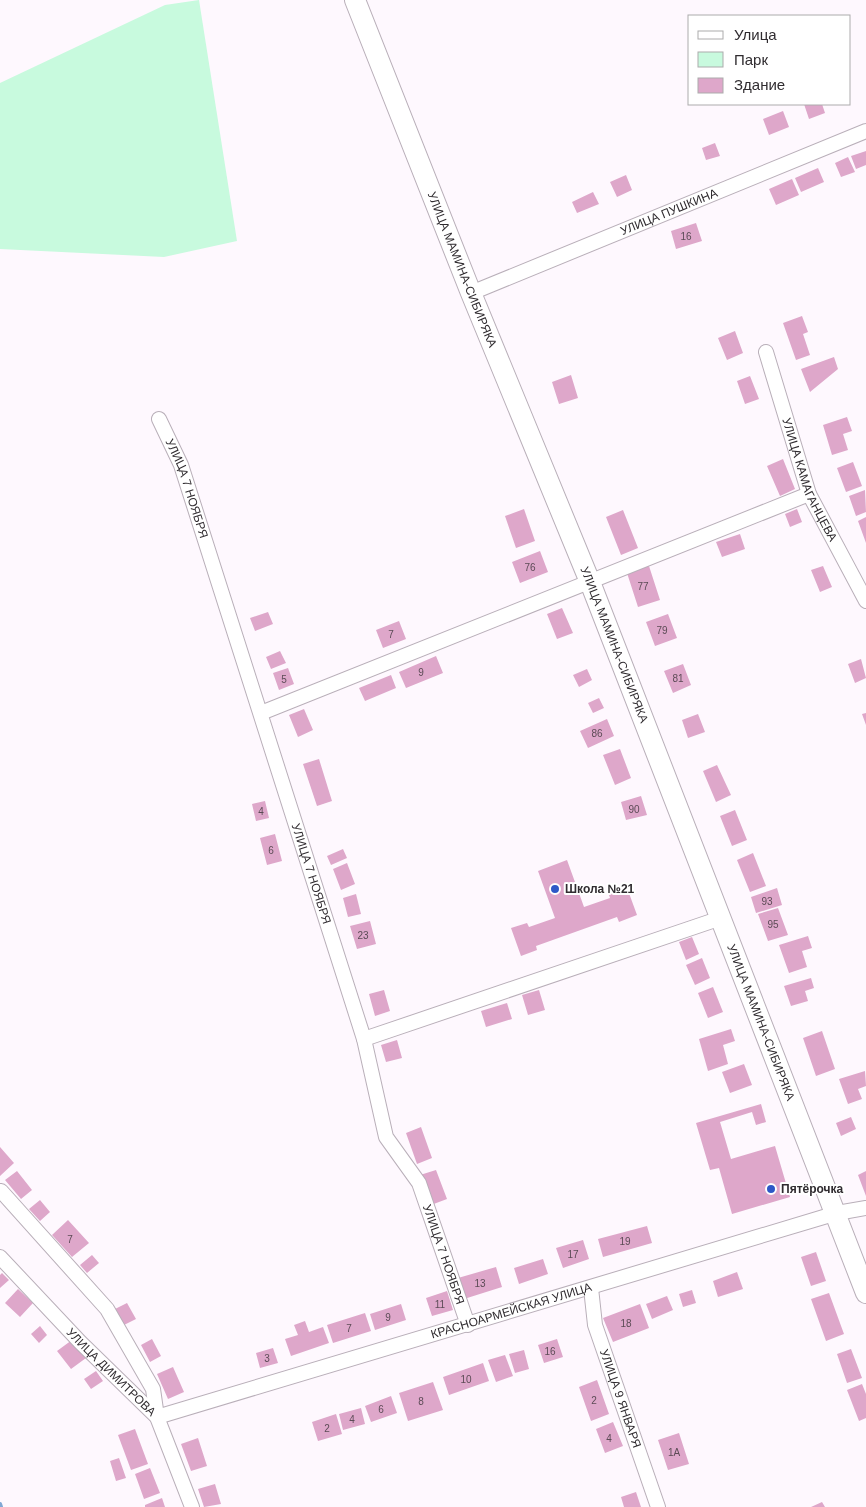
<svg xmlns="http://www.w3.org/2000/svg" width="866" height="1507" viewBox="0 0 866 1507" font-family="Arial,sans-serif">
<style>
.green{fill:#c8fade}
.lines{fill:none;stroke-linecap:round;stroke-linejoin:round}
.stream{stroke:#81a8d5;stroke-width:4}
.building{fill:#dea7ca}
.street-casing{stroke:#b9afb9;stroke-width:16}
.secondary-casing{stroke:#b9afb9;stroke-width:22}
.street{stroke:#fff;stroke-width:14}
.secondary{stroke:#fff;stroke-width:20}
.poi-dot{fill:#2d58c7;stroke:#fff;stroke-width:2}
.labels{text-anchor:middle;dominant-baseline:central;stroke-width:4;stroke-linejoin:round;paint-order:stroke}
.number-label{font-size:10px;fill:#5c4b56}
.street-label{font-size:12px;fill:#302c30;stroke:#fff}
.poi-label{font-size:12px;font-weight:bold;fill:#302c30;stroke:#fff;text-anchor:start}
</style>
<rect width="100%" height="100%" fill="#fef8fe"/>
<path class="green" d="M199 0 237 241 164 257 0 249V83L165 5Z"/>
<g class="lines">
<path class="stream" d="M0 1504 1 1507"/>
</g>
<path class="building" d="M804 104H822L825 113 809 119Z
M783 111 789 127 769 135 763 119Z
M715 143 720 156 706 160 702 148Z
M866 151V165L856 169 851 156Z
M848 157 855 172 841 177 835 163Z
M818 168 824 182 801 192 795 178Z
M626 175 632 190 617 197 610 182Z
M792 179 799 195 776 205 769 189Z
M593 192 599 204 577 213 572 202Z
M696 223 702 241 676 249 671 231Z
M802 316 808 332 803 334 810 355 796 360 783 323Z
M735 331 743 353 727 360 718 338Z
M834 357 838 369 810 392 801 369Z
M571 375 578 398 559 404 552 382Z
M750 376 759 399 745 404 737 381Z
M847 417 852 431 843 434 848 450 832 455 823 425Z
M783 459 795 489 780 496 767 466Z
M853 462 862 486 846 492 837 468Z
M865 490 866 512 856 516 849 496Z
M524 509 535 541 516 548 505 516Z
M797 509 802 522 790 527 785 514Z
M623 510 638 548 621 555 606 517Z
M866 517V543L858 521Z
M740 534 745 549 722 557 716 542Z
M540 551 548 572 520 583 512 562Z
M649 566 660 600 638 607 627 573Z
M823 566 832 587 820 592 811 570Z
M562 608 573 633 557 639 547 614Z
M268 612 273 624 255 631 250 618Z
M668 614 677 638 655 646 646 622Z
M399 621 406 639 383 648 376 630Z
M280 651 286 663 271 669 266 657Z
M436 656 443 673 406 688 399 672Z
M861 659 866 678 855 683 848 664Z
M683 664 691 685 673 693 664 671Z
M288 668 294 684 279 690 273 673Z
M587 669 592 680 579 687 573 675Z
M391 675 396 688 365 701 359 688Z
M599 698 604 708 593 713 588 703Z
M304 709 313 730 298 737 289 715Z
M866 713V725L862 714Z
M698 714 705 732 688 738 682 720Z
M607 719 614 736 588 748 580 731Z
M620 749 631 778 615 785 603 755Z
M319 759 332 801 317 806 303 764Z
M717 765 731 795 716 802 703 771Z
M641 796 647 815 626 820 621 802Z
M265 801 269 818 256 821 252 804Z
M735 810 747 840 732 846 720 816Z
M275 834 282 861 267 865 260 838Z
M343 849 347 858 331 865 327 856Z
M753 853 766 886 750 892 737 860Z
M567 860 584 907 610 898 608 892 626 885 637 915 619 922 617 917 536 946 537 950 521 956 511 928 527 923 529 927 555 918 538 871Z
M347 863 355 884 341 890 333 869Z
M777 888 782 905 756 913 751 897Z
M356 894 361 914 348 917 343 898Z
M778 908 788 935 768 941 758 914Z
M370 921 376 944 357 949 350 926Z
M808 936 812 948 802 951 807 967 789 973 779 945Z
M692 937 699 954 686 960 679 942Z
M702 958 710 978 695 985 686 965Z
M811 978 814 988 805 991 808 1001 791 1006 784 986Z
M713 987 723 1012 708 1018 698 993Z
M384 990 390 1011 375 1016 369 994Z
M539 990 545 1010 528 1015 522 995Z
M507 1003 512 1019 486 1027 481 1011Z
M731 1029 735 1041 723 1045 728 1064 708 1071 699 1039Z
M822 1031 835 1069 816 1076 803 1038Z
M397 1040 402 1058 386 1062 381 1045Z
M744 1064 752 1085 730 1093 722 1072Z
M865 1071 866 1086 858 1089 862 1099 848 1104 839 1079Z
M761 1104 766 1122 756 1125 752 1112 720 1122 731 1159 775 1146 790 1197 732 1214 719 1168 710 1170 696 1123Z
M851 1117 856 1129 841 1136 836 1123Z
M421 1127 432 1158 417 1164 406 1133Z
M0 1147 14 1163 0 1176Z
M436 1170 447 1199 431 1205 420 1175Z
M17 1171 32 1190 21 1199 5 1180Z
M866 1171V1196L858 1175Z
M40 1200 50 1212 40 1221 29 1209Z
M68 1220 89 1243 72 1257 52 1235Z
M647 1226 652 1243 603 1257 598 1239Z
M583 1240 589 1259 563 1268 556 1248Z
M816 1252 826 1281 811 1286 801 1257Z
M92 1255 99 1263 87 1273 80 1265Z
M543 1259 548 1274 519 1284 514 1268Z
M496 1267 502 1287 464 1299 458 1278Z
M737 1272 743 1289 718 1297 713 1281Z
M2 1273 9 1280 0 1288V1275Z
M18 1289 33 1303 20 1317 5 1303Z
M692 1290 696 1303 683 1307 679 1294Z
M447 1291 453 1310 432 1316 426 1298Z
M829 1293 844 1334 826 1341 811 1299Z
M667 1296 673 1310 652 1319 646 1304Z
M127 1303 136 1319 124 1325 115 1309Z
M401 1304 406 1320 375 1330 370 1314Z
M640 1304 649 1328 613 1342 603 1318Z
M365 1313 371 1331 333 1343 327 1325Z
M305 1321 309 1332 323 1327 329 1343 291 1356 285 1339 298 1335 294 1325Z
M40 1326 47 1335 39 1343 31 1334Z
M152 1339 161 1356 150 1362 141 1345Z
M557 1339 563 1357 544 1363 538 1345Z
M72 1340 86 1358 71 1369 57 1351Z
M273 1348 278 1363 260 1368 256 1353Z
M851 1349 862 1378 847 1383 837 1354Z
M524 1350 529 1369 515 1373 509 1354Z
M505 1355 513 1376 496 1382 488 1360Z
M483 1363 489 1381 449 1395 443 1377Z
M173 1367 184 1392 168 1399 157 1374Z
M96 1371 103 1381 91 1389 84 1379Z
M597 1380 609 1414 591 1421 579 1387Z
M433 1382 443 1410 408 1421 399 1393Z
M862 1384 866 1394V1418L859 1421 847 1390Z
M391 1396 397 1413 371 1422 365 1406Z
M361 1408 365 1424 343 1430 339 1414Z
M336 1414 342 1434 318 1441 312 1422Z
M613 1422 623 1446 605 1453 596 1429Z
M135 1429 148 1464 131 1470 118 1435Z
M679 1433 689 1464 668 1470 658 1440Z
M198 1438 207 1466 191 1471 181 1444Z
M119 1458 126 1478 116 1481 110 1461Z
M150 1468 160 1493 144 1499 135 1474Z
M215 1484 221 1504 204 1507 198 1489Z
M636 1492 641 1507H624L621 1497Z
M162 1498 165 1507H145V1505Z
M822 1502 825 1507H811Z"/>
<g class="lines">
<defs>
<g id="street">
<path id="s1" d="M471 293 866 131"/>
<path id="s2" d="M766 352 809 494 866 601"/>
<path id="s3" d="M159 419 181 465 364 1039 386 1137 419 1183 468 1325"/>
<path d="M261 713 809 494"/>
<path d="M364 1039 721 918"/>
<path id="s4" d="M1 1191 107 1309 153 1389 157 1417 837 1213 866 1208"/>
<path id="s5" d="M0 1257 80 1342 157 1417 192 1507"/>
<path id="s6" d="M591 1288 595 1325 658 1507"/>
</g>
<g id="secondary">
<path id="s7" d="M355 0 471 293 590 582 866 1293"/>
</g>
</defs>
<use href="#street" class="street-casing"/>
<use href="#secondary" class="secondary-casing"/>
<use href="#street" class="street"/>
<use href="#secondary" class="secondary"/>
</g>
<g class="poi-dot">
<circle cx="555" cy="889" r="5"/>
<circle cx="771" cy="1189" r="5"/>
</g>
<g class="labels">
<g class="number-label">
<text x="686" y="236">16</text>
<text x="530" y="567">76</text>
<text x="643" y="586">77</text>
<text x="662" y="630">79</text>
<text x="391" y="634">7</text>
<text x="421" y="672">9</text>
<text x="678" y="678">81</text>
<text x="284" y="679">5</text>
<text x="597" y="733">86</text>
<text x="634" y="809">90</text>
<text x="261" y="811">4</text>
<text x="271" y="850">6</text>
<text x="767" y="901">93</text>
<text x="773" y="924">95</text>
<text x="363" y="935">23</text>
<text x="70" y="1239">7</text>
<text x="625" y="1241">19</text>
<text x="573" y="1254">17</text>
<text x="480" y="1283">13</text>
<text x="440" y="1304">11</text>
<text x="388" y="1317">9</text>
<text x="626" y="1323">18</text>
<text x="349" y="1328">7</text>
<text x="550" y="1351">16</text>
<text x="267" y="1358">3</text>
<text x="466" y="1379">10</text>
<text x="594" y="1400">2</text>
<text x="421" y="1401">8</text>
<text x="381" y="1409">6</text>
<text x="352" y="1419">4</text>
<text x="327" y="1428">2</text>
<text x="609" y="1438">4</text>
<text x="674" y="1452">1А</text>
</g>
<g class="street-label">
<text stroke="none"><textPath href="#s1" startOffset="214">УЛИЦА ПУШКИНА</textPath></text>
<text stroke="none"><textPath href="#s7" startOffset="290">УЛИЦА МАМИНА-СИБИРЯКА</textPath></text>
<text stroke="none"><textPath href="#s2" startOffset="135">УЛИЦА КАМАГАНЦЕВА</textPath></text>
<text stroke="none"><textPath href="#s3" startOffset="75">УЛИЦА 7 НОЯБРЯ</textPath></text>
<text stroke="none"><textPath href="#s7" startOffset="695">УЛИЦА МАМИНА-СИБИРЯКА</textPath></text>
<text stroke="none"><textPath href="#s3" startOffset="480">УЛИЦА 7 НОЯБРЯ</textPath></text>
<text stroke="none"><textPath href="#s7" startOffset="1100">УЛИЦА МАМИНА-СИБИРЯКА</textPath></text>
<text stroke="none"><textPath href="#s3" startOffset="886">УЛИЦА 7 НОЯБРЯ</textPath></text>
<text stroke="none"><textPath href="#s4" startOffset="649">КРАСНОАРМЕЙСКАЯ УЛИЦА</textPath></text>
<text stroke="none"><textPath href="#s5" startOffset="160">УЛИЦА ДИМИТРОВА</textPath></text>
<text stroke="none"><textPath href="#s6" startOffset="115">УЛИЦА 9 ЯНВАРЯ</textPath></text>
</g>
<g class="poi-label">
<text x="565" y="889">Школа №21</text>
<text x="781" y="1189">Пятёрочка</text>
</g>
</g>
<rect x="688" y="15" width="162" height="90" fill="#ffffff" stroke="#acabac"/>
<rect x="698" y="31" width="25" height="8" fill="#ffffff" stroke="#acabac"/>
<text x="734" y="40" font-size="15" fill="#302c30">Улица</text>
<rect x="698" y="52" width="25" height="15" fill="#c8fade" stroke="#acabac"/>
<text x="734" y="65" font-size="15" fill="#302c30">Парк</text>
<rect x="698" y="78" width="25" height="15" fill="#dea7ca" stroke="#acabac"/>
<text x="734" y="90" font-size="15" fill="#302c30">Здание</text>
</svg>
